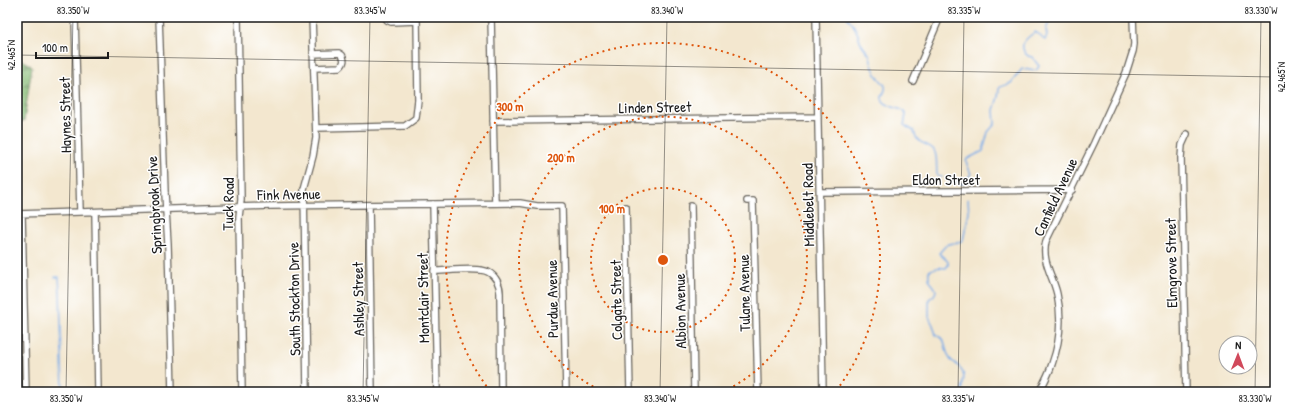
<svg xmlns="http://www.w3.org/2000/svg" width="1292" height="409" viewBox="0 0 1292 409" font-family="'Patrick Hand',sans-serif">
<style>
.forest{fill:url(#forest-firs);stroke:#526c49}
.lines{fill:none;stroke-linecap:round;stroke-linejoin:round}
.stream{stroke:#7bace7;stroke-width:1.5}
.minor-casing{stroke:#67635b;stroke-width:8}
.minor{stroke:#fff;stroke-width:5.5}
.ticks{fill:none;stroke:#1c1c1c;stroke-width:1;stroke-opacity:0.45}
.ring{fill:none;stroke:#de560d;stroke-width:2;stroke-dasharray:2 4}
.labels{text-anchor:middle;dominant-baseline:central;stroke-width:3;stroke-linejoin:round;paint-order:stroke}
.street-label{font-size:15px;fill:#1c1c1c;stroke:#fff}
.centre{fill:#de560d;stroke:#fff;stroke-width:2}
.ring-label{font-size:12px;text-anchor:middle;font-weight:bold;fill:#de560d;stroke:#fff;stroke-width:3;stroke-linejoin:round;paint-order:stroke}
.neatline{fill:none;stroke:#1c1c1c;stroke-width:1.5}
.ticks-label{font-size:10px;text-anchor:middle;fill:#1c1c1c}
</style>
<defs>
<pattern id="forest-firs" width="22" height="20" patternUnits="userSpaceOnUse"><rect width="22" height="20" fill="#87bc76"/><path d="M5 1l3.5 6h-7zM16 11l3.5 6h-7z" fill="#6e9860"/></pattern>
</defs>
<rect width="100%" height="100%" fill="#fff"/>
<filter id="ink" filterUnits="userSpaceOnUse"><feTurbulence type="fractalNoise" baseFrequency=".025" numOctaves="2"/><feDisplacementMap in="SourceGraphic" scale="8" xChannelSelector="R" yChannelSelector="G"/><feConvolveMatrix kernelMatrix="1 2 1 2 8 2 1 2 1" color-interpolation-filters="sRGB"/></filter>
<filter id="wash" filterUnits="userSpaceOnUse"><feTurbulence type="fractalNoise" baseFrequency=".012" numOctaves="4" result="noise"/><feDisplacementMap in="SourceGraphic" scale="16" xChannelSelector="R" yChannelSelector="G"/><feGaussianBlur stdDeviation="0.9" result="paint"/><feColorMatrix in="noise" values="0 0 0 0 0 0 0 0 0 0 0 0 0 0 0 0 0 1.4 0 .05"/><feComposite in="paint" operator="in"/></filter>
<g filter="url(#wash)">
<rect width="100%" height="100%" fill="#f3e7cf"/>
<path class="forest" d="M17 57 32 66 24 121 17 122Z"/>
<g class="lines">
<path class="stream" d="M847 17C856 27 857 32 861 43 863 48 868 51 870 56 871 62 874 71 877 76 879 80 883 81 885 86 887 93 878 96 884 102 889 107 898 108 904 111L906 115 904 125 907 127 914 131C916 145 927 142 934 150 938 157 936 168 937 176L942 177
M948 178C953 182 958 182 963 184L967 182
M967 183V179L971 174 966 162 967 159 983 151 988 132 995 124 994 110 998 97 999 89 1000 87 1011 83 1022 69C1030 68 1035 75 1039 66L1032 57 1028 56C1017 46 1025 39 1035 32 1040 33 1041 39 1045 40L1047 36 1046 29 1052 17
M55 277H59L60 293 63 392
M962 392C964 377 967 374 955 363 953 361 952 362 950 359 946 353 946 346 943 339L936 335 933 325 929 317V299C930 298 933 297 934 295 939 289 932 285 930 281 928 278 929 274 929 271 936 267 939 267 946 268 953 261 942 258 939 253 942 250 945 245 949 244 955 242 958 244 963 240L969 213 968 199"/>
</g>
</g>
<g filter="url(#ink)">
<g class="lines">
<defs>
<path id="minor" d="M75 17 80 212
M159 17 165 193 168 244 172 392
M238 17 241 200 239 217 242 392
M386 17 387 20 391 22 417 21
M491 17 495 203
M816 17 823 392
M313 54 339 53 342 55C345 59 344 64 340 67L314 68
M913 81 940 17
M493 121 818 117
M316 128 405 126 416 118 418 100 417 17
M820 192 1072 190
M747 201H753L758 392
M433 204 437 392
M369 205 372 392
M691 206 694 392
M626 207 630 392
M95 212 98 392
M17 214 271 206 520 203 537 206H562L566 392
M22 214 26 392
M434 271C446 271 479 267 488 272 496 276 500 285 500 293L501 392
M307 392 304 189 313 156 316 138 312 17
M1039 392C1044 383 1049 374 1052 364 1060 342 1062 317 1057 294 1053 276 1041 261 1046 241L1094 143 1126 73 1133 51 1134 44 1133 17
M1186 392 1181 158 1182 145 1187 134"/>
</defs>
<use href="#minor" class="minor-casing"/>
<use href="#minor" class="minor"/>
</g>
</g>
<path class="ticks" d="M17 55 1275 77M66 392 73 17M363 392 370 17M660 392 667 17M958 392 964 17M1255 392 1261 17"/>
<g class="ring">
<circle cx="663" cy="260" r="72"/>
<path d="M604 392A144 144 0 1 1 722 392"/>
<path d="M490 391A217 217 0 1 1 836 391"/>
</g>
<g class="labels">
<g class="street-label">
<text transform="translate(655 107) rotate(-1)">Linden Street</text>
<text transform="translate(65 115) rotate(-91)">Haynes Street</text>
<text x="946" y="179">Eldon Street</text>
<text transform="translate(289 194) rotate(-1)">Fink Avenue</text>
<text transform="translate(1055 197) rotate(-65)">Canfield Avenue</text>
<text transform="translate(228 204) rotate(-89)">Tuck Road</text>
<text transform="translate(154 205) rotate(-93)">Springbrook Drive</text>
<text transform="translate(808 205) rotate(-91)">Middlebelt Road</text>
<text transform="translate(1171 263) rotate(-91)">Elmgrove Street</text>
<text transform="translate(744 293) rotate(-91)">Tulane Avenue</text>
<text transform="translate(423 298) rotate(-91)">Montclair Street</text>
<text transform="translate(294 299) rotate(-91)">South Stockton Drive</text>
<text transform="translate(358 299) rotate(-91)">Ashley Street</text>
<text transform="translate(552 299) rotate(-91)">Purdue Avenue</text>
<text transform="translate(616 300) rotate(-91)">Colgate Street</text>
<text transform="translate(680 311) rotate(-91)">Albion Avenue</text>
</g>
</g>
<circle cx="663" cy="260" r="6" class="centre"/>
<g class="ring-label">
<text x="510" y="111">300 m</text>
<text x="561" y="162">200 m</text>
<text x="612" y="213">100 m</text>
</g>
<rect width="1292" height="409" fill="none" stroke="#fff" stroke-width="44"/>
<g transform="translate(1238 355) rotate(1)"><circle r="19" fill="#ffffff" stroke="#a4a4a4"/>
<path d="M0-3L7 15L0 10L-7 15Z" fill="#d1495b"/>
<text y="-6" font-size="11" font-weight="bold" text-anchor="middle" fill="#1c1c1c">N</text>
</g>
<path d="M36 52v6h72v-6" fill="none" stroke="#1c1c1c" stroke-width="2"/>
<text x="42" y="52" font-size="12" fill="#1c1c1c" stroke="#ffffff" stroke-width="3" paint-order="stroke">100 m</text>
<rect x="22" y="22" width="1248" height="365" class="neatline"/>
<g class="ticks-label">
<text x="73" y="14">83.350°W</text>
<text x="370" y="14">83.345°W</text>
<text x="667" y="14">83.340°W</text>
<text x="964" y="14">83.335°W</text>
<text x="1261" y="14">83.330°W</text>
<text transform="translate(11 55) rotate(-90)" y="4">42.465°N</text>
<text transform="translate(1281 77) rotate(-90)" y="4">42.465°N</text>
<text x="66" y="402">83.350°W</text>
<text x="363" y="402">83.345°W</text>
<text x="660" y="402">83.340°W</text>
<text x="958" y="402">83.335°W</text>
<text x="1255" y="402">83.330°W</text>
</g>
</svg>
